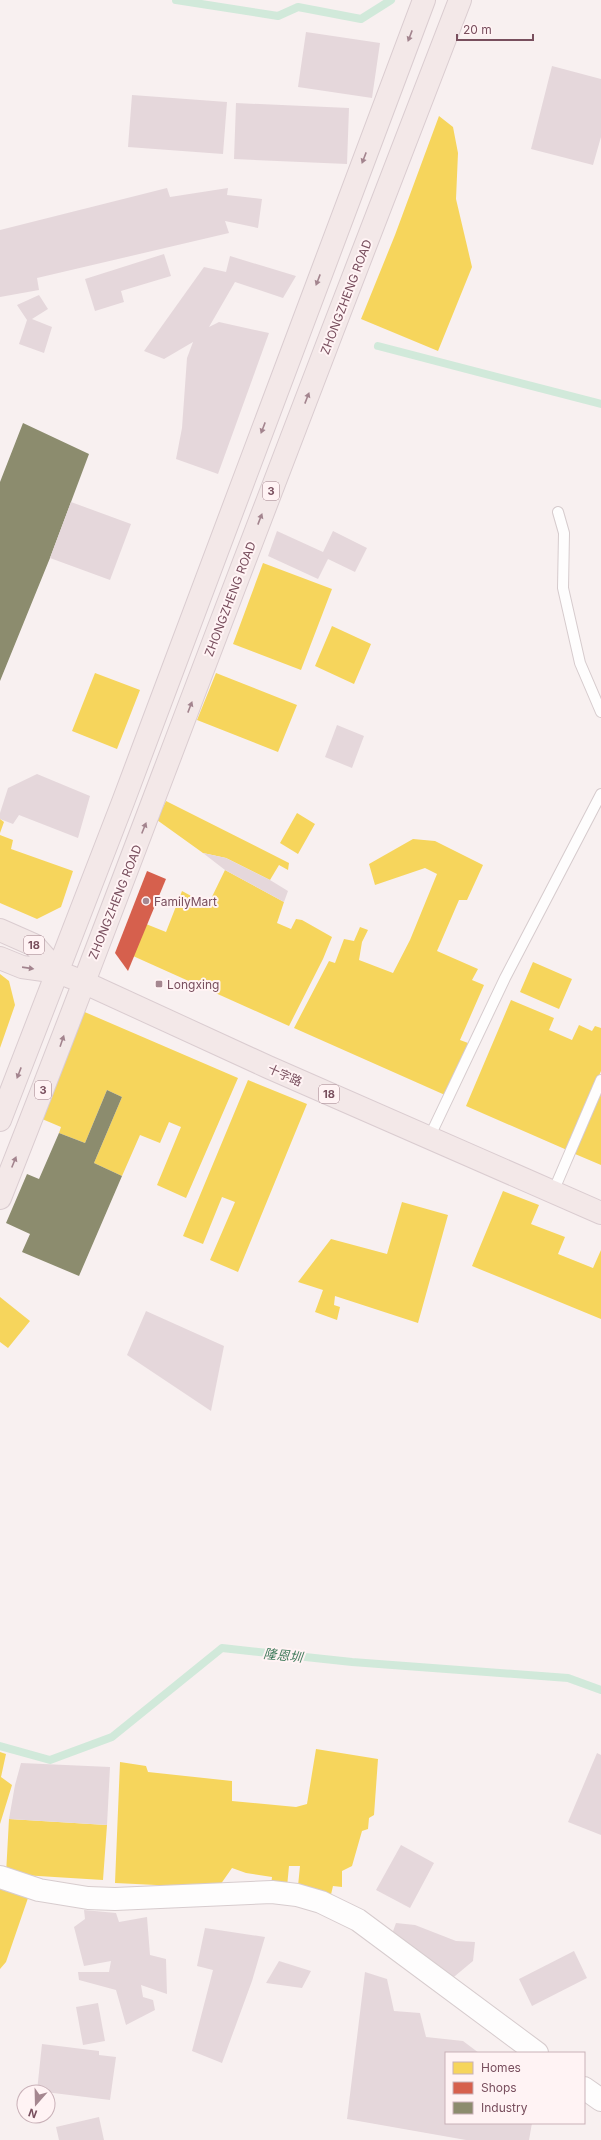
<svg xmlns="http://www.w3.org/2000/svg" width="601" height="2140" viewBox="0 0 601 2140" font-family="Inter,'Noto Sans TC',sans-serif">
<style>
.homes{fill:#f6d55c}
.shops{fill:#d6604d}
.industry{fill:#8c8c6e}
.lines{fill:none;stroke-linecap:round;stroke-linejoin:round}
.stream{stroke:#d1e9da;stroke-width:8}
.building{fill:#e5d7db}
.lane-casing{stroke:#d6cbcd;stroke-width:12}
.secondary-casing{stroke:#d7ccce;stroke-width:24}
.primary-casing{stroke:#daccd0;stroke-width:24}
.lane{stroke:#fefdfd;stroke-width:10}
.secondary{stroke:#fefdfd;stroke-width:22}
.primary{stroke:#f3e8e8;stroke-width:22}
.oneway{fill:#a3848e}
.poi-dot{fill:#a58790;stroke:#fff3f4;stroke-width:1.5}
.labels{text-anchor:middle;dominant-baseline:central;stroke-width:4;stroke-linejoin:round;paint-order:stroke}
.shield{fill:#fff3f4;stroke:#a0808a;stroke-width:1}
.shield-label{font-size:11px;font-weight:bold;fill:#784e5d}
.street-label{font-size:12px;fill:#784e5d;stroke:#fff3f4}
.poi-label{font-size:12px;fill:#784e5d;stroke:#fff3f4;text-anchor:start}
.water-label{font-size:13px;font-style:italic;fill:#427c5d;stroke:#fff3f4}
</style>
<rect width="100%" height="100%" fill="#f8f0f0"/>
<path class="homes" d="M439 116 453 127 458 153 456 199 472 267 438 351 361 319 395 235Z
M263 563 332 589 301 670 233 644Z
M332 626 371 644 354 684 315 666Z
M95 673 140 690 117 749 72 731Z
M216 673 297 705 278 752 197 720Z
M166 801 289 863 288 870 279 865 270 880 226 858 203 853 157 820Z
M297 813 315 824 298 854 280 843Z
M0 819 4 822 0 833Z
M0 835 13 840 11 849 73 871 61 907 37 919 0 903Z
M413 839 435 841 483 865 467 900H459L437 951 478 969 472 980 484 985 460 1040 468 1043 445 1095 294 1028 329 961 335 963 344 939 354 941 360 927 368 930 362 942 359 960 393 973 410 940 437 874 425 868 375 885 369 864Z
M225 870 284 902 277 923 291 929 296 919 302 920 332 937 323 959 289 1026 133 956 146 924 166 932 182 891 208 905Z
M533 962 572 979 559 1009 520 992Z
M0 974 9 981 15 1005 0 1048Z
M511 1000 554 1018 549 1030 572 1040 579 1025 592 1031 595 1026 601 1028V1071L567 1150 466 1106Z
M80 1010 238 1078 186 1198 157 1185 181 1127 169 1122 160 1143 140 1135 122 1176 94 1163 122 1097 107 1090 85 1143 59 1133 61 1127 35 1116Z
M248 1080 307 1104 238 1272 210 1260 235 1202 222 1197 203 1244 183 1236Z
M601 1090V1165L575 1154Z
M503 1191 539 1205 531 1224 565 1237 558 1254 593 1268 601 1250V1319L472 1266Z
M402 1202 448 1215 418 1323 335 1296 334 1305 340 1307 337 1320 315 1312 323 1290 298 1282 331 1239 387 1254Z
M0 1297 30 1321 8 1348 0 1342Z
M316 1749 378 1759 374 1815 369 1818 368 1829 362 1831 352 1866 342 1871V1887L333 1886 329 1903 297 1896 300 1866H289L287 1887 271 1886 272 1877 246 1873 232 1868 218 1888 115 1883 120 1762 146 1766 148 1772 232 1781V1801L296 1807 307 1804Z
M0 1752 6 1754 1 1777 12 1785 0 1824Z
M9 1819 107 1825 103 1880 6 1874Z
M0 1889 28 1898 6 1962 0 1969Z"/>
<path class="shops" d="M147 871 166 879 128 971 115 953Z"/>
<path class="industry" d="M23 423 89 454 50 558 0 681V482Z
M107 1090 122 1097 94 1163 122 1176 79 1276 22 1252 30 1234 6 1223 27 1174 39 1179 59 1133 85 1143Z"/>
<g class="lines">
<path class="stream" d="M176 0 278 16 298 7 361 19 391 0
M378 346 601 404
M0 1746 50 1760 112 1737 222 1648 352 1662 568 1678 601 1690"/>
</g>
<path class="building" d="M306 32 380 43 372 98 298 87Z
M552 66 601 79V137L593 165 531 149Z
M132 95 227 102 223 154 128 147Z
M236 103 349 108 347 164 234 159Z
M167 188 170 197 228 188 227 195 262 199 258 228 225 221 229 233 37 278 39 290 0 297V230Z
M164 254 171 276 121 291 124 302 95 311 85 279Z
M230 256 296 276 283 298 235 282 209 327 219 322 269 333 218 474 176 459 182 428 187 358 193 342 164 359 144 351 204 267 226 272Z
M39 295 48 309 32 319 52 327 44 353 19 344 27 320 17 305Z
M71 502 131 524 110 580 50 558Z
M277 531 323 552 333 531 367 548 355 572 328 559 318 579 268 556Z
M337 725 364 736 352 768 325 757Z
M37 774 90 796 78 838 19 815 13 824 0 819V813L8 788Z
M203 853 226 858 270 880 288 891 284 902 225 870Z
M146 1311 224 1346 211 1411 127 1355Z
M597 1753 601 1755V1835L568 1822Z
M21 1763 110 1767 107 1825 9 1819 15 1785Z
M401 1845 434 1863 410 1908 376 1890Z
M84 1910 116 1913 119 1922 147 1917 150 1955 166 1959 167 1994 141 1985 143 1997 153 2000 155 2010 126 2025 116 1990 79 1980 78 1972H109L111 1961 84 1966 74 1927 85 1919Z
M396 1923 415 1925 456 1941 475 1942 473 1961 449 1981 388 1945Z
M205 1928 265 1937 252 1981 222 2063 192 2051 213 1970 197 1966Z
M574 1951 587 1978 532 2006 519 1979Z
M279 1961 311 1971 302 1988 266 1983Z
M365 1972 387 1979 394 2011 420 2013 426 2037 463 2041 479 2053H446V2123H532L529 2140H466L347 2119Z
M98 2003 105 2041 83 2045 76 2007Z
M42 2044 99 2051V2055L116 2057 110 2100 37 2091Z
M99 2117 104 2140H59L56 2127Z"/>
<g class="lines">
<defs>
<path id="lane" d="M558 512 564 533 563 588 580 663 601 712
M429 1138 505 978 601 794
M553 1192 601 1080"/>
<path id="secondary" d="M0 1877 39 1890 88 1898 115 1899 272 1892 297 1895 321 1902 358 1920 537 2053
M584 2088 601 2100"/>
<path id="primary" d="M0 930 34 945 58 972
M0 958 22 967 58 972 83 982 268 1067 601 1213
M0 1120 123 802 424 0
M0 1198C87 979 169 757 254 536 322 357 391 179 460 0"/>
</defs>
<use href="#lane" class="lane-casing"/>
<use href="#secondary" class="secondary-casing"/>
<use href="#primary" class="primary-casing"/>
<use href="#lane" class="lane"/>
<use href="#secondary" class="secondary"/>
<use href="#primary" class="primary"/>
</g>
<defs><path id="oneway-solid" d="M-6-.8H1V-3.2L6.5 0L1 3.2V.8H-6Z"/></defs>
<g class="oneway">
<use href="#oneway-solid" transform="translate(410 36) rotate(111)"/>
<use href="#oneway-solid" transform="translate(364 158) rotate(111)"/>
<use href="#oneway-solid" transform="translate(318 280) rotate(111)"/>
<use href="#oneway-solid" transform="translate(307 398) rotate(-69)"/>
<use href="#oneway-solid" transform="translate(263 428) rotate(111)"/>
<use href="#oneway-solid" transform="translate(260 519) rotate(-69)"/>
<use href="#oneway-solid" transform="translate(190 707) rotate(-69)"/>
<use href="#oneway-solid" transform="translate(144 828) rotate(-68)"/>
<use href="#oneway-solid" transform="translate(28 968) rotate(8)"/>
<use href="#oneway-solid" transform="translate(62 1041) rotate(-71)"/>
<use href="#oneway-solid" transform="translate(19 1073) rotate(111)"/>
<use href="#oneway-solid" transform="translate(14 1162) rotate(-68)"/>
</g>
<g class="poi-dot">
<circle cx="146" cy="901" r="4"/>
<rect x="155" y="980" width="8" height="8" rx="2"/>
</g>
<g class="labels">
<g class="shield">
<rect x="263" y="482" width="16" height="18" rx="3"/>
<rect x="24" y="936" width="20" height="18" rx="3"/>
<rect x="35" y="1081" width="16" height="18" rx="3"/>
<rect x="319" y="1085" width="20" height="18" rx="3"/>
</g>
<g class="shield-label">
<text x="271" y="491">3</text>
<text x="34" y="945">18</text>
<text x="43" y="1090">3</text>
<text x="329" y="1094">18</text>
</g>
<g class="street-label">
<text transform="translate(346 297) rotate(-69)">ZHONGZHENG ROAD</text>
<text transform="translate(230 599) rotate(-69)">ZHONGZHENG ROAD</text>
<text transform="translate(115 902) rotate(-68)">ZHONGZHENG ROAD</text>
<text transform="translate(285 1075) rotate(24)">十字路</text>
</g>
<g class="poi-label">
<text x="154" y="901">FamilyMart</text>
<text x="167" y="984">Longxing</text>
</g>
<g class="water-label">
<text transform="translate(283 1655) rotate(6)">隆恩圳</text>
</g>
</g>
<rect x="445" y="2052" width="140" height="72" fill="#fff3f4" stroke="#c9b1b8"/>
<rect x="453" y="2062" width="20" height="12" fill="#f6d55c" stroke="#c9b1b8"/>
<text x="481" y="2072" font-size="12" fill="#784e5d">Homes</text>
<rect x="453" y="2082" width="20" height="12" fill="#d6604d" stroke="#c9b1b8"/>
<text x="481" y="2092" font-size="12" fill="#784e5d">Shops</text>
<rect x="453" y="2102" width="20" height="12" fill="#8c8c6e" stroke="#c9b1b8"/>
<text x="481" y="2112" font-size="12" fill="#784e5d">Industry</text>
<g transform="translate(36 2104) rotate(200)"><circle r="19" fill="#fff3f4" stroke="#c9b1b8"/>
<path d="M0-3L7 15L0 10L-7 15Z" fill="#a58790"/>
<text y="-6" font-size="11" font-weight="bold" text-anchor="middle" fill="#784e5d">N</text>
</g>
<path d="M457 34v6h76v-6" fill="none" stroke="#784e5d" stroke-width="2"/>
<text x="463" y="34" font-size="12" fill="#784e5d" stroke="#fff3f4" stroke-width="3" paint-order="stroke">20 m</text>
</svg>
